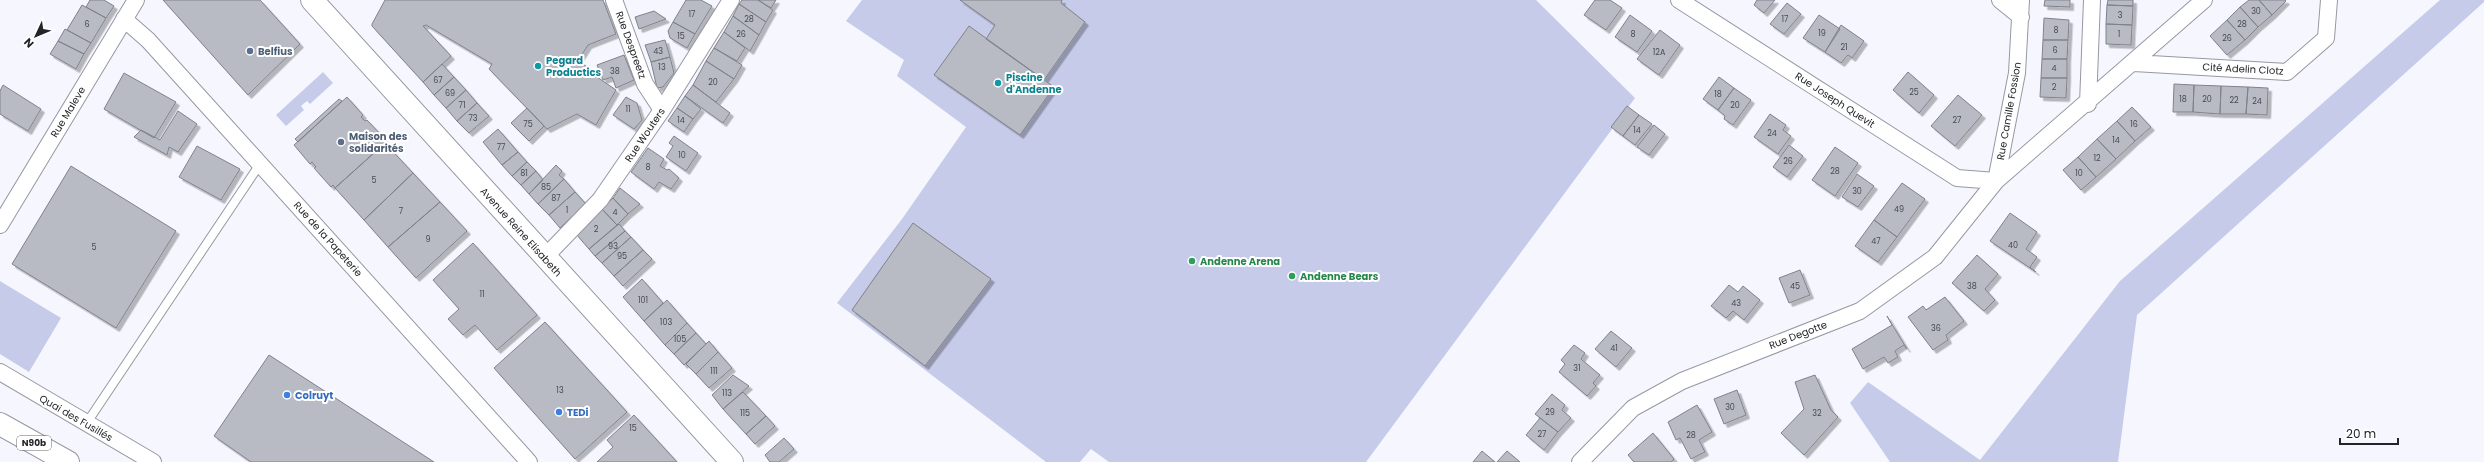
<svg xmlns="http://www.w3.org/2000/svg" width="2484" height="462" viewBox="0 0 2484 462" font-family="Poppins,sans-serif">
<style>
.green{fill:#c6cbe9}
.building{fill:#b8bac4;stroke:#80828b;filter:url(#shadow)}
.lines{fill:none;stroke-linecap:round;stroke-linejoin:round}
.lane-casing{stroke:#9698a2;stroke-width:10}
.street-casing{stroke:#9698a2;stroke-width:18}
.secondary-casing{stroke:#9698a2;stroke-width:24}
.primary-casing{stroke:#9698a2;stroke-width:24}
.lane{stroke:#fff;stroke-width:8}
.street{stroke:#fff;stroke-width:16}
.secondary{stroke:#fff;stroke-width:22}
.primary{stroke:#fff;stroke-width:22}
.service-dot{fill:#5c6f8a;stroke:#fff;stroke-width:1.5}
.culture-dot{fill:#0f9aa8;stroke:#fff;stroke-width:1.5}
.leisure-dot{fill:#2e9e5b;stroke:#fff;stroke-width:1.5}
.shop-dot{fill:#3f7fe0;stroke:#fff;stroke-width:1.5}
.labels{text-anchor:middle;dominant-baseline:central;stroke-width:4;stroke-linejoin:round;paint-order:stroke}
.number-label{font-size:8px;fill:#484a4f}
.shield{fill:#fff;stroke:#656668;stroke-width:1}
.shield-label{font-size:9px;font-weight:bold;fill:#232428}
.street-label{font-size:10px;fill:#232428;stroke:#fff}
.service-label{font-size:10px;font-weight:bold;fill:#4e5e75;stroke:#fff;text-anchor:start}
.culture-label{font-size:10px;font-weight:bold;fill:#0d838f;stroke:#fff;text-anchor:start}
.leisure-label{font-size:10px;font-weight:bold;fill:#27864d;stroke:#fff;text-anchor:start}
.shop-label{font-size:10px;font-weight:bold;fill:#366cbe;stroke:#fff;text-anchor:start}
</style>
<defs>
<filter id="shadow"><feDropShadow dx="3.5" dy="3.5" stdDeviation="0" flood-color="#0004"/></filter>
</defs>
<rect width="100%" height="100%" fill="#f6f7fe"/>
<path class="green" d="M862 0H1536L1635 98 1366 462H1109L1091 449 1080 462H1046L837 303 902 219 966 127 897 76 904 60 846 21Z
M2440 0H2484V2L2137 315 2118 462H1890L1850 403 1868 382 1980 460 2120 281Z
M323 72 333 83 310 104 307 101 301 106 304 110 286 126 276 115Z
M0 281 61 318 29 372 0 354Z"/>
<path class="building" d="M90 0H104L114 6 106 18 86 7Z
M163 0H260L300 44 248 95Z
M385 0H603L616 34 588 45 578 61 589 68 587 70 616 90 596 125 577 114 547 129 489 69 492 64 426 25 423 26 451 56 423 82 372 26V24Z
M686 0H701L712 6 695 34 673 22Z
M742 0H758L773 10 766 22 739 4Z
M758 0H776L771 8Z
M960 0H1062L1061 3 1085 22 1044 80 986 39 995 25Z
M1595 0H1610L1622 8 1606 30 1584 15Z
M1757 0H1775L1764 13 1754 5Z
M2045 0H2070V7L2044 6Z
M2108 0H2133V6L2107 5Z
M2249 0H2259L2272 15 2258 27 2240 7Z
M2259 0H2285L2286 1 2272 15Z
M1787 3 1801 14 1784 34 1770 24Z
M739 4 766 22 759 35 733 16Z
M82 5 106 18 91 43 67 30Z
M2107 5 2133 6 2132 25 2106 24Z
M2240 7 2258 27 2245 40 2227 20Z
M654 11 666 19 639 29 635 17Z
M1630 15 1652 31 1637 52 1615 37Z
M1819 15 1840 29 1825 52 1803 38Z
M733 16 759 35 750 51 724 32Z
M2044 18 2069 20 2068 40H2043Z
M2227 20 2245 40 2227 55 2210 36Z
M673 22 695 34 687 48 670 38 668 31Z
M2106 24 2132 25 2131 45 2106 44Z
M1841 25 1864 41 1852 58 1848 55 1841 63 1825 52Z
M969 26 1054 87 1020 135 934 75Z
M65 29 91 43 84 54 58 41Z
M1660 30 1680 45 1659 75 1637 59Z
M724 32 745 48 737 61 714 48Z
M665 40 670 57 651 62 645 45Z
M2043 40H2068L2067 59H2042Z
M58 41 84 54 76 69 50 54Z
M714 48 742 65 734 79 706 61Z
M624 55 634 80 616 88 612 77 603 80 597 65Z
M670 57 674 73 663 87 657 88 651 62Z
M2042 59H2067V78H2041Z
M706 61 734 79 716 102 693 85Z
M442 64 454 77 434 95 423 82Z
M1908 72 1934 95 1919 113 1893 90Z
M124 73 176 102 154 138 104 109Z
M454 77 466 90 446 108 434 95Z
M1719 77 1734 88 1718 110 1703 99Z
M2041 78H2067L2066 98 2040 97Z
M2174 84 2194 85 2193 112H2173Z
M3 85 41 109 28 131 0 114V91Z
M693 85 730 113 723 123 685 96Z
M2194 85 2221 86 2220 114 2193 112Z
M2221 86 2248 87 2246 114H2220Z
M2248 87 2268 88 2267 115 2246 114Z
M1734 88 1751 100 1733 125 1724 119 1725 116 1718 110Z
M466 90 477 103 457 121 446 108Z
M1958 95 1982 115 1955 146 1931 126Z
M685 96 701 109 693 119 677 108Z
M347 97 363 115 361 117 365 121 367 120 384 138 382 139 385 143 335 188 333 185 331 187 314 168 316 167 312 162 310 164 294 145Z
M626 97 637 103 642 120 634 129 613 115Z
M339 99 342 101 298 142 295 139Z
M477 103 489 116 469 133 457 121Z
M1627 106 1639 115 1623 136 1611 127Z
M2132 107 2151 127 2135 141 2117 121Z
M527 108 544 126 529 141 511 123Z
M677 108 693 119 684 132 668 121Z
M178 111 197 124 178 152 169 147 167 155 134 137 141 130 160 140Z
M1770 114 1786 125 1783 130 1791 136 1778 154 1754 137Z
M1639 115 1652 124 1635 145 1623 136Z
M2117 121 2135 141 2116 159 2097 139Z
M1654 125 1665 134 1649 155 1637 147Z
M498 129 518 152 502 165 483 142Z
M674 136 698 153 686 171 666 157 673 146 669 143Z
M2097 139 2116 159 2096 177 2078 157Z
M385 143 413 173 364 220 335 188Z
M1789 145 1803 156 1787 177 1773 167Z
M197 146 240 169 221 200 179 177Z
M1835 147 1858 163 1835 196 1812 180Z
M648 148 664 159 660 166 667 170 669 169 679 178 671 189 659 182 654 189 631 172Z
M518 152 527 162 512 176 502 165Z
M2078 157 2096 177 2081 190 2063 170Z
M527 162 536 171 521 185 512 176Z
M556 165 562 171 559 175 564 179 538 204 529 194Z
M71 166 176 231 116 328 12 264Z
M536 171 543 180 529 194 521 185Z
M413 173 440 202 388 247 364 220Z
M1857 174 1874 186 1858 207 1842 197Z
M564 179 575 192 549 215 538 204Z
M1902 183 1925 199 1897 237 1874 220Z
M620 188 640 204 628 214 613 198Z
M575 192 586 204 560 228 549 215Z
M613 198 628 214 617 225 602 209Z
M440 202 467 231 416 278 388 247Z
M602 209 617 225 589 249 576 234Z
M2010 213 2037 232 2026 249 2037 257 2030 267 2036 272 1990 241Z
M1874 220 1897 237 1878 262 1855 246Z
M913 223 991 279 925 366 852 310Z
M619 224 625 231 595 256 589 249Z
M625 231 631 237 602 263 595 256Z
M631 237 643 250 614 276 602 263Z
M473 243 537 315 497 350 475 325 463 335 448 319 459 309 433 280Z
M643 250 652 259 623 286 614 276Z
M1977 255 1998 274 1985 289 1995 300 1984 311 1952 283Z
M1800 270 1810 295 1789 303 1779 278Z
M642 279 663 303 644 321 623 297Z
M1729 285 1738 292 1743 286 1760 300 1744 320 1733 311 1726 318 1711 306Z
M1945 297 1964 321 1946 335 1948 340 1933 350 1908 317 1923 306 1926 310Z
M667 300 687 323 665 345 644 321Z
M1887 316 1907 349 1904 345 1895 351 1898 357 1888 363 1884 357 1863 369 1852 349 1892 325Z
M545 322 627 412 575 459 494 368Z
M687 323 696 333 674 354 665 345Z
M1611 331 1632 348 1616 367 1595 349Z
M696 333 706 344 684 365 674 354Z
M709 341 718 352 696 374 686 364Z
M1574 345 1585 353 1581 359 1600 375 1593 383 1596 386 1587 396 1559 372 1565 364 1561 360Z
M718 352 732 368 709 388 696 374Z
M269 355 434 462H251L214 436Z
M733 375 749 386 723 409 712 395Z
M1815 375 1831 410 1838 417 1804 455 1781 433 1804 409 1795 382Z
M1737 390 1746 415 1724 424 1714 399Z
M743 392 766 416 746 434 723 409Z
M1552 394 1565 405 1562 410 1571 418 1558 432 1535 414Z
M1697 405 1712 432 1699 440 1705 452 1691 459 1680 438 1676 440 1668 422Z
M634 415 677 462H597L613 447 607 440Z
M766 416 775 426 755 444 746 434Z
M1540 418 1558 432 1544 450 1526 435Z
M1653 433 1674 459 1671 462H1634L1628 455Z
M784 438 794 449 779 462H770L765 455Z
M1482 451 1495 462H1473Z
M1507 451 1520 462H1497Z"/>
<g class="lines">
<defs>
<path id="lane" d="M86 424 260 164"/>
<path id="street" d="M614 0 645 84 662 110
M1679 0 1957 178 1996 181
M2000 0 2021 17
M124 19 148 40 529 462
M2134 63 2287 72 2326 38 2329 0
M2088 104 2092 0
M1996 181 2017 73 2021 0
M0 225 136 0
M544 258 600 200 662 110 731 0
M0 372 153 462
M1580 462 1633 408 1682 381 1860 311 1935 257 1996 181 2204 0"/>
<path id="secondary" d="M312 0 732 462"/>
<path id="primary" d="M0 424 68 462"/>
</defs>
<use href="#lane" class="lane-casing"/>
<use href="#street" class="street-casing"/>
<use href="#secondary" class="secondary-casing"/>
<use href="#primary" class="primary-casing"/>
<use href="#lane" class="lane"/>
<use href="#street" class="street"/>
<use href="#secondary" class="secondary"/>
<use href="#primary" class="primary"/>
</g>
<g class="service-dot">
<circle cx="250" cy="51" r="4"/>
<circle cx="341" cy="142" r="4"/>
</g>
<g class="culture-dot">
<circle cx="538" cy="66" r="4"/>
<circle cx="998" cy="83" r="4"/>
</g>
<g class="leisure-dot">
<circle cx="1192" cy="261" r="4"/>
<circle cx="1292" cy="276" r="4"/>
</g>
<g class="shop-dot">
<circle cx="287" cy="395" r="4"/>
<circle cx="559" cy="412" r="4"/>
</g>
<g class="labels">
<g class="number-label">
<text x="2256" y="11">30</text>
<text x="692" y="14">17</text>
<text x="2120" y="15">3</text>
<text x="749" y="19">28</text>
<text x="1785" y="19">17</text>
<text x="87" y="24">6</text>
<text x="2242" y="24">28</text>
<text x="2056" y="30">8</text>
<text x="1822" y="33">19</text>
<text x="741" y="34">26</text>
<text x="1633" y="34">8</text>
<text x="2119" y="34">1</text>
<text x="681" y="36">15</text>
<text x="2227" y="38">26</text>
<text x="1844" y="47">21</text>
<text x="2055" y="50">6</text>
<text x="658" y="51">43</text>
<text x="1659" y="52">12A</text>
<text x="662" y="67">13</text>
<text x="2054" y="68">4</text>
<text x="615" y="71">38</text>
<text x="438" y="80">67</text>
<text x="713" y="82">20</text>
<text x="2054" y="87">2</text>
<text x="1914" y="92">25</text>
<text x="450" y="93">69</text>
<text x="1718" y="94">18</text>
<text x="2183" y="99">18</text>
<text x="2207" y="99">20</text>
<text x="2234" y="100">22</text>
<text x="2257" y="101">24</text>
<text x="462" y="105">71</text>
<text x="1735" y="105">20</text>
<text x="628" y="109">11</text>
<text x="473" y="118">73</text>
<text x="681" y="120">14</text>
<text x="1957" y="120">27</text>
<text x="528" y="124">75</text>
<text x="2134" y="124">16</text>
<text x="1637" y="130">14</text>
<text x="1772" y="133">24</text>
<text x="2116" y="140">14</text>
<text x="501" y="147">77</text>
<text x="682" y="155">10</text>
<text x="2097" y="158">12</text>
<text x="1788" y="161">26</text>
<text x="648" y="167">8</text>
<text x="1835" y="171">28</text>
<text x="524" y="173">81</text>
<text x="2079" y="173">10</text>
<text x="374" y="180">5</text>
<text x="546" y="187">85</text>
<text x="1857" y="191">30</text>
<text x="556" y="198">87</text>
<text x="1899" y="209">49</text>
<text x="567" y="210">1</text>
<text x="401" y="211">7</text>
<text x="615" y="212">4</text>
<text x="596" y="229">2</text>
<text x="428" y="239">9</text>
<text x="1876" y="241">47</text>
<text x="2013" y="245">40</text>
<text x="613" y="246">93</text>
<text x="94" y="247">5</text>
<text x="622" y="256">95</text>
<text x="1795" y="286">45</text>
<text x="1972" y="286">38</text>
<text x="482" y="294">11</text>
<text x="643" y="300">101</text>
<text x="1736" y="303">43</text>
<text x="666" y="322">103</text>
<text x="1936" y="328">36</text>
<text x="680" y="339">105</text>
<text x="1614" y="348">41</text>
<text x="1577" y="368">31</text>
<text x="714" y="371">111</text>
<text x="560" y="390">13</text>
<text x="727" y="393">113</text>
<text x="1730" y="407">30</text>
<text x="1550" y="412">29</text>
<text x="745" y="413">115</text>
<text x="1817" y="413">32</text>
<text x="633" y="428">15</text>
<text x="1542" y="434">27</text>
<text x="1691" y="435">28</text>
</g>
<rect class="shield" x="17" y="436" width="34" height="14" rx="3"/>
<g class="shield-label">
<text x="34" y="443">N90b</text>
</g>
<g class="street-label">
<text transform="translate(631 45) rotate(70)">Rue Despreetz</text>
<text transform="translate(2243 69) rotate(3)">Cité Adelin Clotz</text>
<text transform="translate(1835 100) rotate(33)">Rue Joseph Quevit</text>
<text transform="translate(2009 111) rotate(-80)">Rue Camille Fossion</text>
<text transform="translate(68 112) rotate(-59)">Rue Maleve</text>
<text transform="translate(645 135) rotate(-56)">Rue Wouters</text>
<text transform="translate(521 232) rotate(48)">Avenue Reine Elisabeth</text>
<text transform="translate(328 239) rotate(48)">Rue de la Papeterie</text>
<text transform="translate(1798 335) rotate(-21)">Rue Degotte</text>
<text transform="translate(76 418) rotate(30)">Quai des Fusillés</text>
</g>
<g class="service-label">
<text x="258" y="51">Belfius</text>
<text x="349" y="136">Maison des<tspan x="349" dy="12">solidarités</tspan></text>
</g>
<g class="culture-label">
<text x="546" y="60">Pegard<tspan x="546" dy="12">Productics</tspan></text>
<text x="1006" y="77">Piscine<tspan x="1006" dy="12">d'Andenne</tspan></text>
</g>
<g class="leisure-label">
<text x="1200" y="261">Andenne Arena</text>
<text x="1300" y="276">Andenne Bears</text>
</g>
<g class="shop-label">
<text x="295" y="395">Colruyt</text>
<text x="567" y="412">TEDi</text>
</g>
</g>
<g transform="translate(36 36) rotate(226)" stroke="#ffffff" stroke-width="3" paint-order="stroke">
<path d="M0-3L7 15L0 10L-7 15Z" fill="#232428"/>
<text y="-6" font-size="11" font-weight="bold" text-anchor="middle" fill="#232428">N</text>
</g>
<path d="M2340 438v6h58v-6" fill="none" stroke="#232428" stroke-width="2"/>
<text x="2346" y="438" font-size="12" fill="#232428" stroke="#ffffff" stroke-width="3" paint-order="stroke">20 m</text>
</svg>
